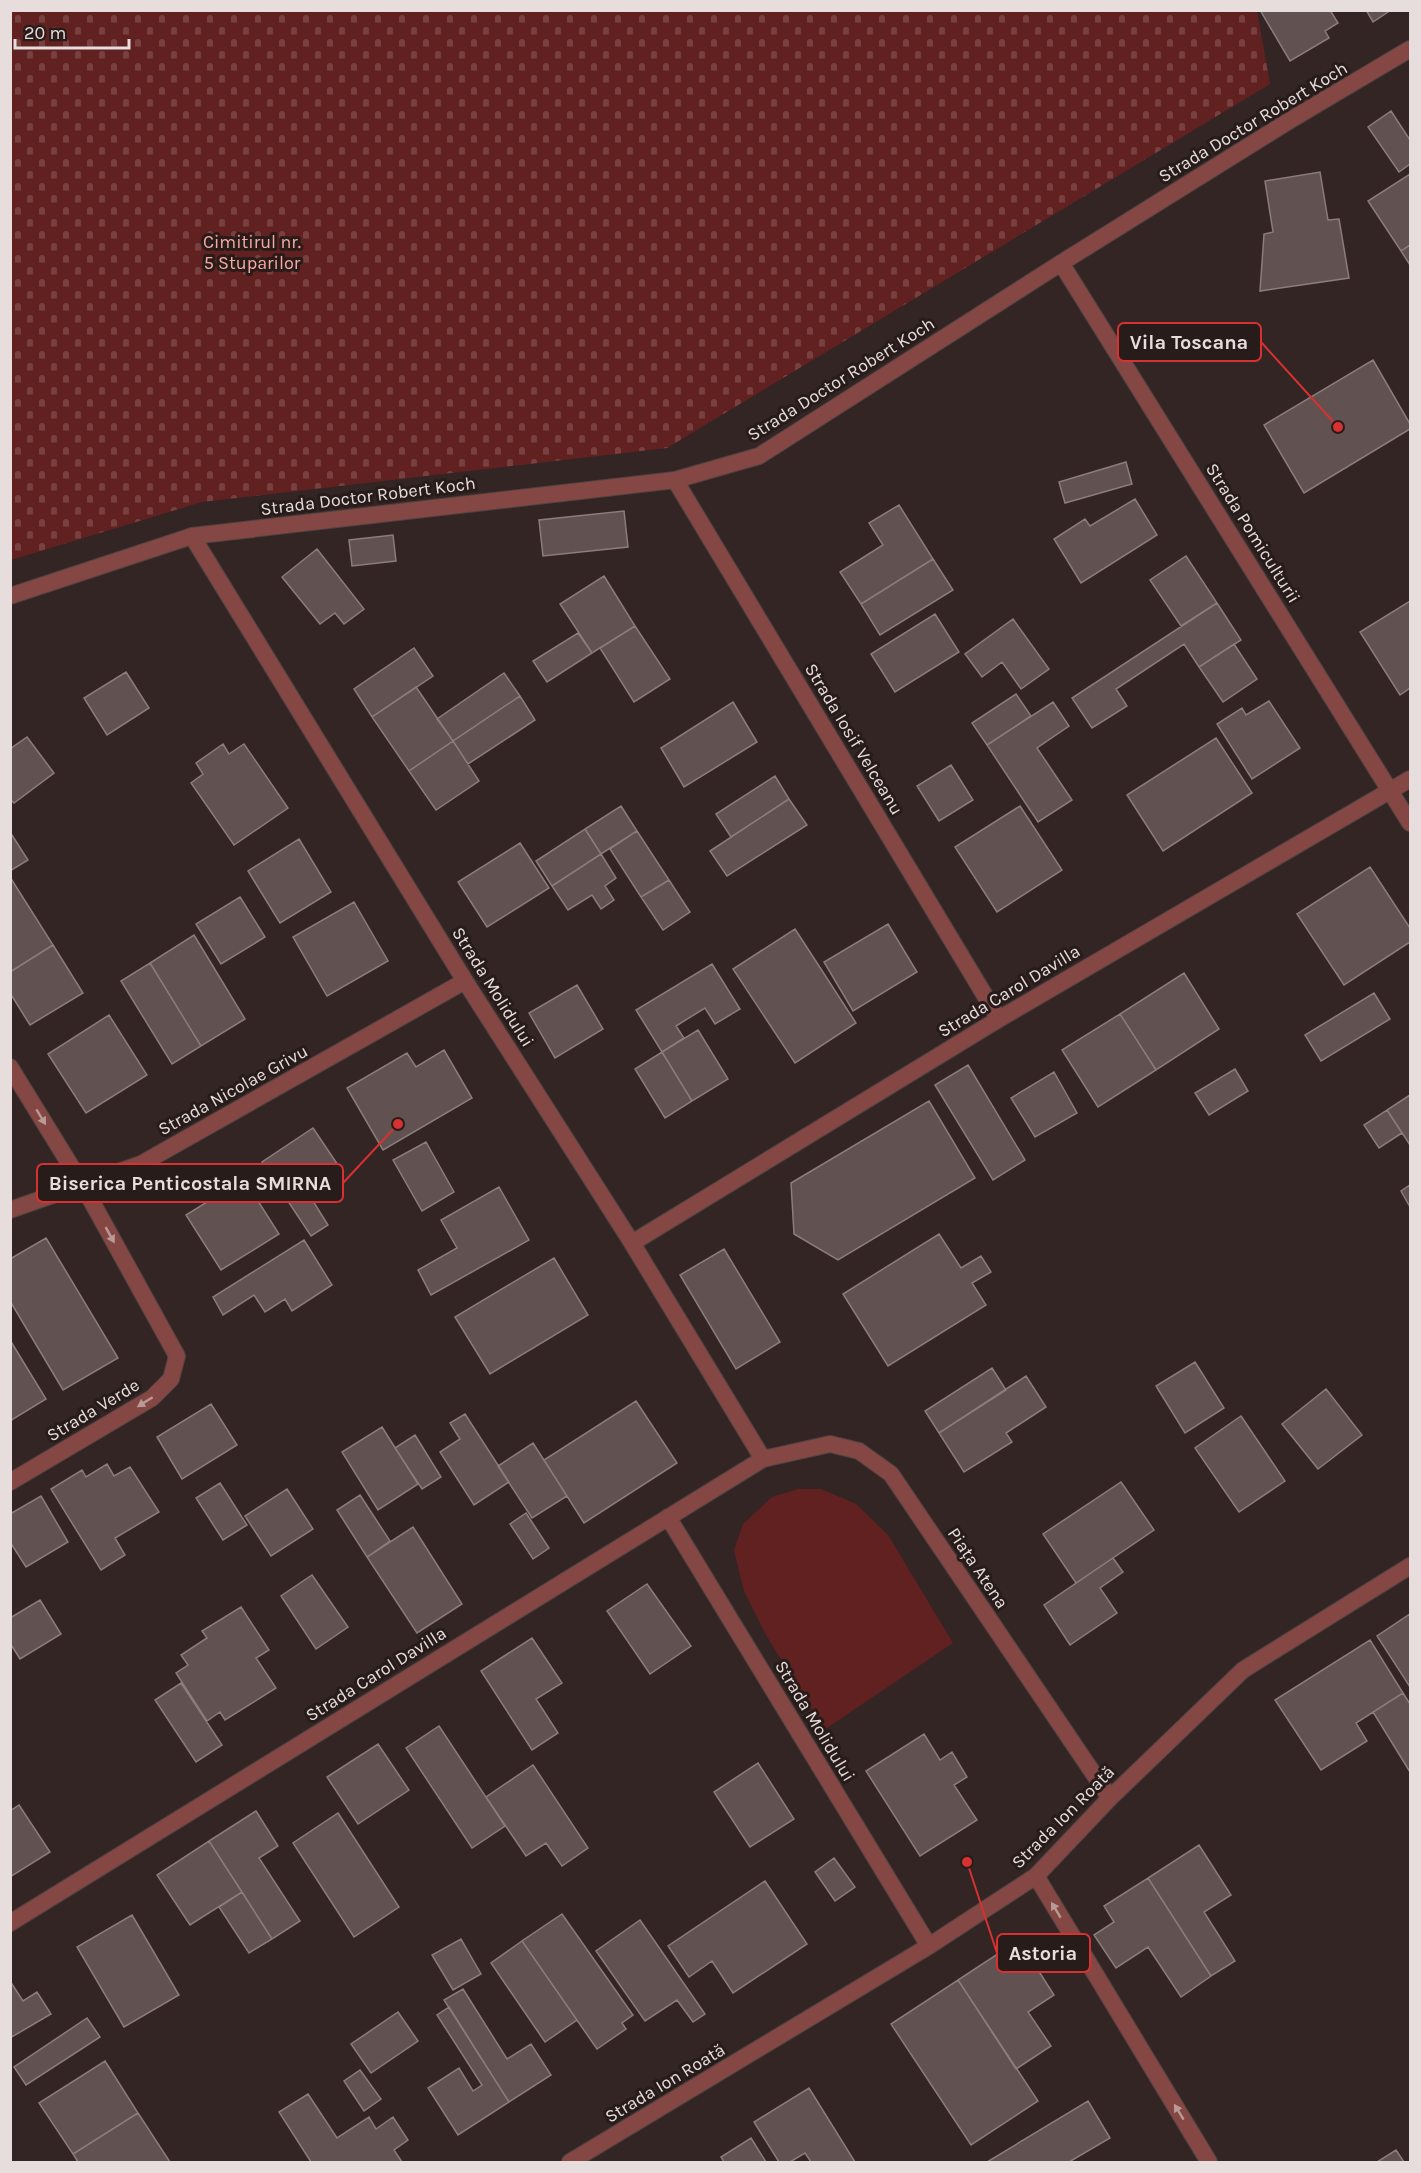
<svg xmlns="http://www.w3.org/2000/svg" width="1421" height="2173" viewBox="0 0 1421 2173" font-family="Karla,sans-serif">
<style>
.green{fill:#612120}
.cemetery{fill:url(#cemetery-stones)}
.building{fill:#615251;stroke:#8c7c7b;stroke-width:1.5}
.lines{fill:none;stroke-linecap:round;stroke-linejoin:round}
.minor-casing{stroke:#4f4241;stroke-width:18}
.minor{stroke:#844743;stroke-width:16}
.oneway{fill:#ba9a97}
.labels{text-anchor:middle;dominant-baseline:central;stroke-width:6;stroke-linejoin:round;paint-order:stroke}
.street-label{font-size:18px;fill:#e6dddc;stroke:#281c1b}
.park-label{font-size:18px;fill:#f8a9a2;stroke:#281c1b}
.leader{fill:none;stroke:#d73131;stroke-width:2}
.callout-dot{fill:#d73131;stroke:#281c1b;stroke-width:2}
.callout{fill:#281c1b;stroke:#d73131;stroke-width:2}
.callout-label{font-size:20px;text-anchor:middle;font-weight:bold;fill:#e6dddc}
</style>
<defs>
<pattern id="cemetery-stones" width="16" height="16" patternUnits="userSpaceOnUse" patternTransform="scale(1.5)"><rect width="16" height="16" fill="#612120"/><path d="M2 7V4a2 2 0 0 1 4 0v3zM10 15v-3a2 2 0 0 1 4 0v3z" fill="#784140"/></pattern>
</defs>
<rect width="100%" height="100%" fill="#322524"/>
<path class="green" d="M798 1489H821L856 1504 888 1535 953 1643 824 1730 766 1635 744 1591 734 1550 743 1524 772 1497Z"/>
<path class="cemetery" d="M11 10 1257 11 1270 84 667 448 202 502 11 560Z"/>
<path class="building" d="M1260 10H1330L1338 23 1325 31 1329 38 1290 61Z
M1366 10H1391L1373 22Z
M1391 111 1410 140V164L1399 172 1368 127Z
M1320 172 1328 220 1339 219 1349 278 1260 291 1264 234 1273 232 1265 181Z
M1410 174V245L1401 251 1368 201Z
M1410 245V265L1401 251Z
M1373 360 1410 424V429L1304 493 1264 425Z
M1126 462 1132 484 1065 503 1059 482Z
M1135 499 1157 535 1081 583 1054 539 1085 519 1090 526Z
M899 505 933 559 861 604 840 572 883 545 869 523Z
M624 511 628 547 543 556 539 520Z
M393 535 396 561 352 566 349 540Z
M317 549 364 609 344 624 335 613 320 624 282 577Z
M1186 556 1217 603 1181 626 1150 580Z
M933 559 953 590 880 635 861 604Z
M604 576 635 626 592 653 560 604Z
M1410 601V688L1400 695 1360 632Z
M1217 603 1241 640 1199 667 1184 644 1116 689 1127 706 1092 728 1072 698Z
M935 614 959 652 895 692 871 654Z
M1013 619 1049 669 1021 689 1002 662 982 677 965 654Z
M635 626 670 679 634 702 600 648Z
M578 633 592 653 547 682 533 661Z
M1234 644 1257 679 1223 702 1199 667Z
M414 648 433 676 372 717 354 689Z
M126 672 149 708 107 735 84 698Z
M504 673 520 696 453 741 437 719Z
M416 687 453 741 409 771 372 717Z
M1016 694 1031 716 987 745 972 723Z
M520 696 535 720 468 764 453 741Z
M1269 701 1300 748 1252 779 1217 724 1242 708 1246 715Z
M733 702 757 742 684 787 661 748Z
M1053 702 1069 726 1037 748 1072 800 1038 822 987 745Z
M27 737 54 773 14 803 10 799V749Z
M1216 738 1252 793 1163 851 1127 795Z
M453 741 479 781 436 810 409 771Z
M223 744 229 754 244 744 288 808 234 845 191 783 203 774 196 763Z
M951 765 973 800 939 821 917 786Z
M775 776 789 799 731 837 716 814Z
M789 799 807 825 727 876 710 851Z
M621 806 637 831 601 854 585 829Z
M1020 806 1062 870 997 912 955 847Z
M585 829 601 854 552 886 536 861Z
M637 831 669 880 641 897 610 849Z
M10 832 28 860 10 871Z
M299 839 331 892 280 923 248 871Z
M520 843 549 888 487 927 458 882Z
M601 854 616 878 605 886 614 900 601 909 592 895 568 910 552 886Z
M1370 867 1410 928V942L1344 985 1297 914Z
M10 877 53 945 10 972Z
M669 880 690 912 663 930 641 897Z
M240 897 265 937 221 964 196 924Z
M354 902 388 961 327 996 293 937Z
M888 924 917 972 853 1011 824 962Z
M795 929 856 1023 795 1063 733 969Z
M194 935 245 1019 201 1046 150 963Z
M53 945 83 993 30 1025 10 993V972Z
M150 963 201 1046 172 1064 121 981Z
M712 964 740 1009 715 1024 705 1008 676 1026 684 1038 662 1052 636 1010Z
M1184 973 1219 1029 1156 1070 1120 1014Z
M577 985 603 1029 555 1058 529 1013Z
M1374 993 1390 1019 1321 1061 1305 1035Z
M1120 1014 1156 1070 1098 1107 1062 1050Z
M109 1015 147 1075 86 1113 48 1054Z
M698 1030 728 1079 692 1101 662 1052Z
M444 1050 472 1098 383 1150 347 1088 407 1053 416 1067Z
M662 1052 692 1101 665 1118 635 1069Z
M968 1065 1025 1160 993 1180 935 1085Z
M1235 1069 1248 1091 1209 1115 1195 1093Z
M1054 1072 1077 1113 1035 1137 1011 1098Z
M1410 1095V1145L1387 1110Z
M929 1101 975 1178 838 1260 794 1234 791 1183Z
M1387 1110 1402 1133 1379 1148 1364 1125Z
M313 1128 342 1171 308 1193 328 1225 311 1236 262 1162Z
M426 1142 454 1192 422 1211 393 1160Z
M244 1179 279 1234 221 1270 186 1215Z
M1410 1185V1207L1401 1191Z
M499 1187 529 1240 431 1295 418 1270 457 1248 441 1220Z
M939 1234 961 1268 981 1256 991 1272 972 1283 986 1305 888 1366 843 1294Z
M46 1238 118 1358 63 1390 10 1301V1259Z
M304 1240 332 1285 292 1311 285 1299 265 1312 254 1295 223 1315 213 1297Z
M724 1249 780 1342 736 1369 680 1275Z
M554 1258 588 1315 490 1374 455 1317Z
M10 1340 46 1399 10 1421Z
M1195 1362 1224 1408 1185 1433 1156 1386Z
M992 1368 1006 1390 939 1433 925 1411Z
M1026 1376 1046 1407 1006 1433 1012 1442 964 1472 939 1433Z
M1326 1389 1362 1435 1318 1469 1282 1424Z
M636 1401 677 1463 584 1523 544 1460Z
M211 1404 237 1445 182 1479 157 1437Z
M465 1414 509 1482 474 1505 440 1452 460 1439 450 1423Z
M1241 1416 1285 1481 1239 1512 1195 1448Z
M382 1427 418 1484 378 1510 342 1452Z
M415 1435 441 1477 422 1489 395 1448Z
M533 1443 567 1496 532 1518 498 1466Z
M107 1464 114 1476 130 1467 159 1512 115 1538 125 1555 101 1570 51 1489 82 1470 86 1477Z
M1121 1482 1154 1530 1076 1583 1043 1534Z
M220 1483 247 1525 223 1540 196 1498Z
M287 1489 313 1529 271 1556 245 1516Z
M360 1495 390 1541 367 1557 337 1510Z
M41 1496 68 1542 26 1567 10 1542V1514Z
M526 1513 549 1548 533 1559 510 1524Z
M413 1527 462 1604 417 1633 367 1557Z
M1113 1558 1123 1572 1100 1588 1117 1613 1070 1645 1044 1605Z
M312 1575 348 1627 316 1649 281 1596Z
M647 1584 691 1646 650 1674 607 1611Z
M40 1600 61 1634 20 1659 10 1643V1618Z
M241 1607 269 1650 256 1658 276 1688 225 1720 220 1712 207 1721 176 1673 188 1665 181 1655 207 1638 202 1631Z
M1410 1614V1687L1377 1636Z
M532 1638 562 1683 536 1699 558 1733 532 1750 481 1671Z
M1370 1640 1403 1693 1356 1723 1367 1741 1321 1770 1275 1700Z
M181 1683 222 1745 196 1762 155 1700Z
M1403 1693 1410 1704V1772L1373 1712Z
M439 1726 505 1826 472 1848 406 1748Z
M924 1734 940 1760 952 1752 967 1777 954 1785 977 1820 920 1856 866 1771Z
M378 1744 409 1790 358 1824 327 1777Z
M758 1763 794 1819 750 1847 714 1792Z
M533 1765 588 1848 562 1866 546 1843 526 1856 486 1797Z
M19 1805 50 1852 10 1877V1811Z
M256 1811 278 1846 259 1858 300 1921 272 1939 209 1841Z
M338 1813 399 1907 354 1937 293 1843Z
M209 1841 242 1892 190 1925 157 1875Z
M1199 1845 1231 1895 1204 1912 1235 1961 1211 1976 1148 1878Z
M834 1858 855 1887 835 1901 815 1872Z
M1148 1878 1211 1976 1181 1997 1148 1947 1116 1968 1094 1935 1114 1922 1104 1906Z
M765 1881 807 1944 733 1993 712 1961 689 1977 668 1946Z
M242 1892 272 1939 249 1953 219 1907Z
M562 1914 633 2015 622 2023 626 2029 597 2049 522 1941Z
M132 1915 179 1995 124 2027 77 1947Z
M640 1920 705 2014 693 2022 677 2000 645 2021 596 1951Z
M461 1939 481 1974 453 1990 432 1955Z
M1019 1940 1054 1995 1028 2012 1051 2046 1016 2069 958 1980Z
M522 1941 577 2020 545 2042 491 1963Z
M958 1980 1038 2101 971 2145 891 2024Z
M10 1981 23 2001 37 1992 51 2014 10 2038Z
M463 1989 507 2059 531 2044 551 2075 509 2102 444 2000Z
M449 2007 509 2102 458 2135 428 2088 459 2068 473 2091 482 2085 437 2015Z
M398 2012 418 2041 371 2073 351 2044Z
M87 2018 100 2037 26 2085 14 2067Z
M105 2061 138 2113 73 2154 39 2103Z
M360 2070 381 2099 364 2111 344 2081Z
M809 2088 855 2162H811L805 2153 790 2162H779L754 2122Z
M308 2094 337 2138 369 2117 376 2129 393 2117 408 2140 394 2150 402 2162H311L279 2112Z
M1088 2101 1110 2138 1069 2162H987Z
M138 2113 170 2162H78L73 2154Z
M751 2138 766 2162H724L721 2157Z
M1396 2150 1404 2162H1377Z"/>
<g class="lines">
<defs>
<path id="minor" d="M1061 263 1410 823
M675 480 999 1019
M192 536 465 981 632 1243 763 1459
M10 596 192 536 675 480 759 456 1061 263 1292 119 1410 49
M10 1067 82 1184 177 1356 171 1379 152 1398 10 1482
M10 1210 141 1164 465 981
M632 1243 999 1019 1410 779
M668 1517 929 1946
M1036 1876 1209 2162
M10 1923 763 1459 830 1444 859 1451 891 1474 1110 1798
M570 2162 929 1946 1036 1876 1110 1798 1243 1670 1410 1566"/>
</defs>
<use href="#minor" class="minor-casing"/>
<use href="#minor" class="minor"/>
</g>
<defs><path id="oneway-solid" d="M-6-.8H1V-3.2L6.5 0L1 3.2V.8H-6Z" transform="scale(1.5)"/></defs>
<g class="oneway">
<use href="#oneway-solid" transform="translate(41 1117) rotate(59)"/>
<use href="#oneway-solid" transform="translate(110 1235) rotate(61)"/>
<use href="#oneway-solid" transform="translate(145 1402) rotate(148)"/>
<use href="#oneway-solid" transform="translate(1056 1910) rotate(-121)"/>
<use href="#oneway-solid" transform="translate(1179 2112) rotate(-121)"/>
</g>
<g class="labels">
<g class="street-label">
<text transform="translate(1253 122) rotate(-31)">Strada Doctor Robert Koch</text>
<text transform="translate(841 379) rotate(-32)">Strada Doctor Robert Koch</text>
<text transform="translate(368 496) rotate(-7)">Strada Doctor Robert Koch</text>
<text transform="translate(1253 533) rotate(58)">Strada Pomiculturii</text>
<text transform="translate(854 739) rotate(59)">Strada Iosif Velceanu</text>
<text transform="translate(493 987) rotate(58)">Strada Molidului</text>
<text transform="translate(1009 991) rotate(-31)">Strada Carol Davilla</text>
<text transform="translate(233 1090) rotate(-29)">Strada Nicolae Grivu</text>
<text transform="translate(93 1410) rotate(-31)">Strada Verde</text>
<text transform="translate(978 1568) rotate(56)">Piața Atena</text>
<text transform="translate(376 1674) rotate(-32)">Strada Carol Davilla</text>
<text transform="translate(815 1721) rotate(59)">Strada Molidului</text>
<text transform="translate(1063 1817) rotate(-45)">Strada Ion Roată</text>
<text transform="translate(665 2083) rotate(-31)">Strada Ion Roată</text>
</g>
<g class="park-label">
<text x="252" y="242">Cimitirul nr.<tspan x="252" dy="21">5 Stuparilor</tspan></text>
</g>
</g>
<path class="leader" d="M1338 427L1261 342M398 1124L343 1183M967 1862L997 1953"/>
<g class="callout-dot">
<circle cx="1338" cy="427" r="6"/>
<circle cx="398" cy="1124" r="6"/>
<circle cx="967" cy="1862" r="6"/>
</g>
<g class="callout">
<rect x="1118" y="323" width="143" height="38" rx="6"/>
<rect x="37" y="1164" width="306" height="38" rx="6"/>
<rect x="997" y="1934" width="93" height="38" rx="6"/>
</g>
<g class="callout-label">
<text x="1189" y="349">Vila Toscana</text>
<text x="190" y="1190">Biserica Penticostala SMIRNA</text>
<text x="1043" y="1960">Astoria</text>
</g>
<rect width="1421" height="2173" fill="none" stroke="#e6dddc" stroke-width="24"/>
<path d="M15 39v9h114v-9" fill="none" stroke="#e6dddc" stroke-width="3"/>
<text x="24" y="39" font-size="18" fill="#e6dddc" stroke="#281c1b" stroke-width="4.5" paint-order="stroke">20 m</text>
</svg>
